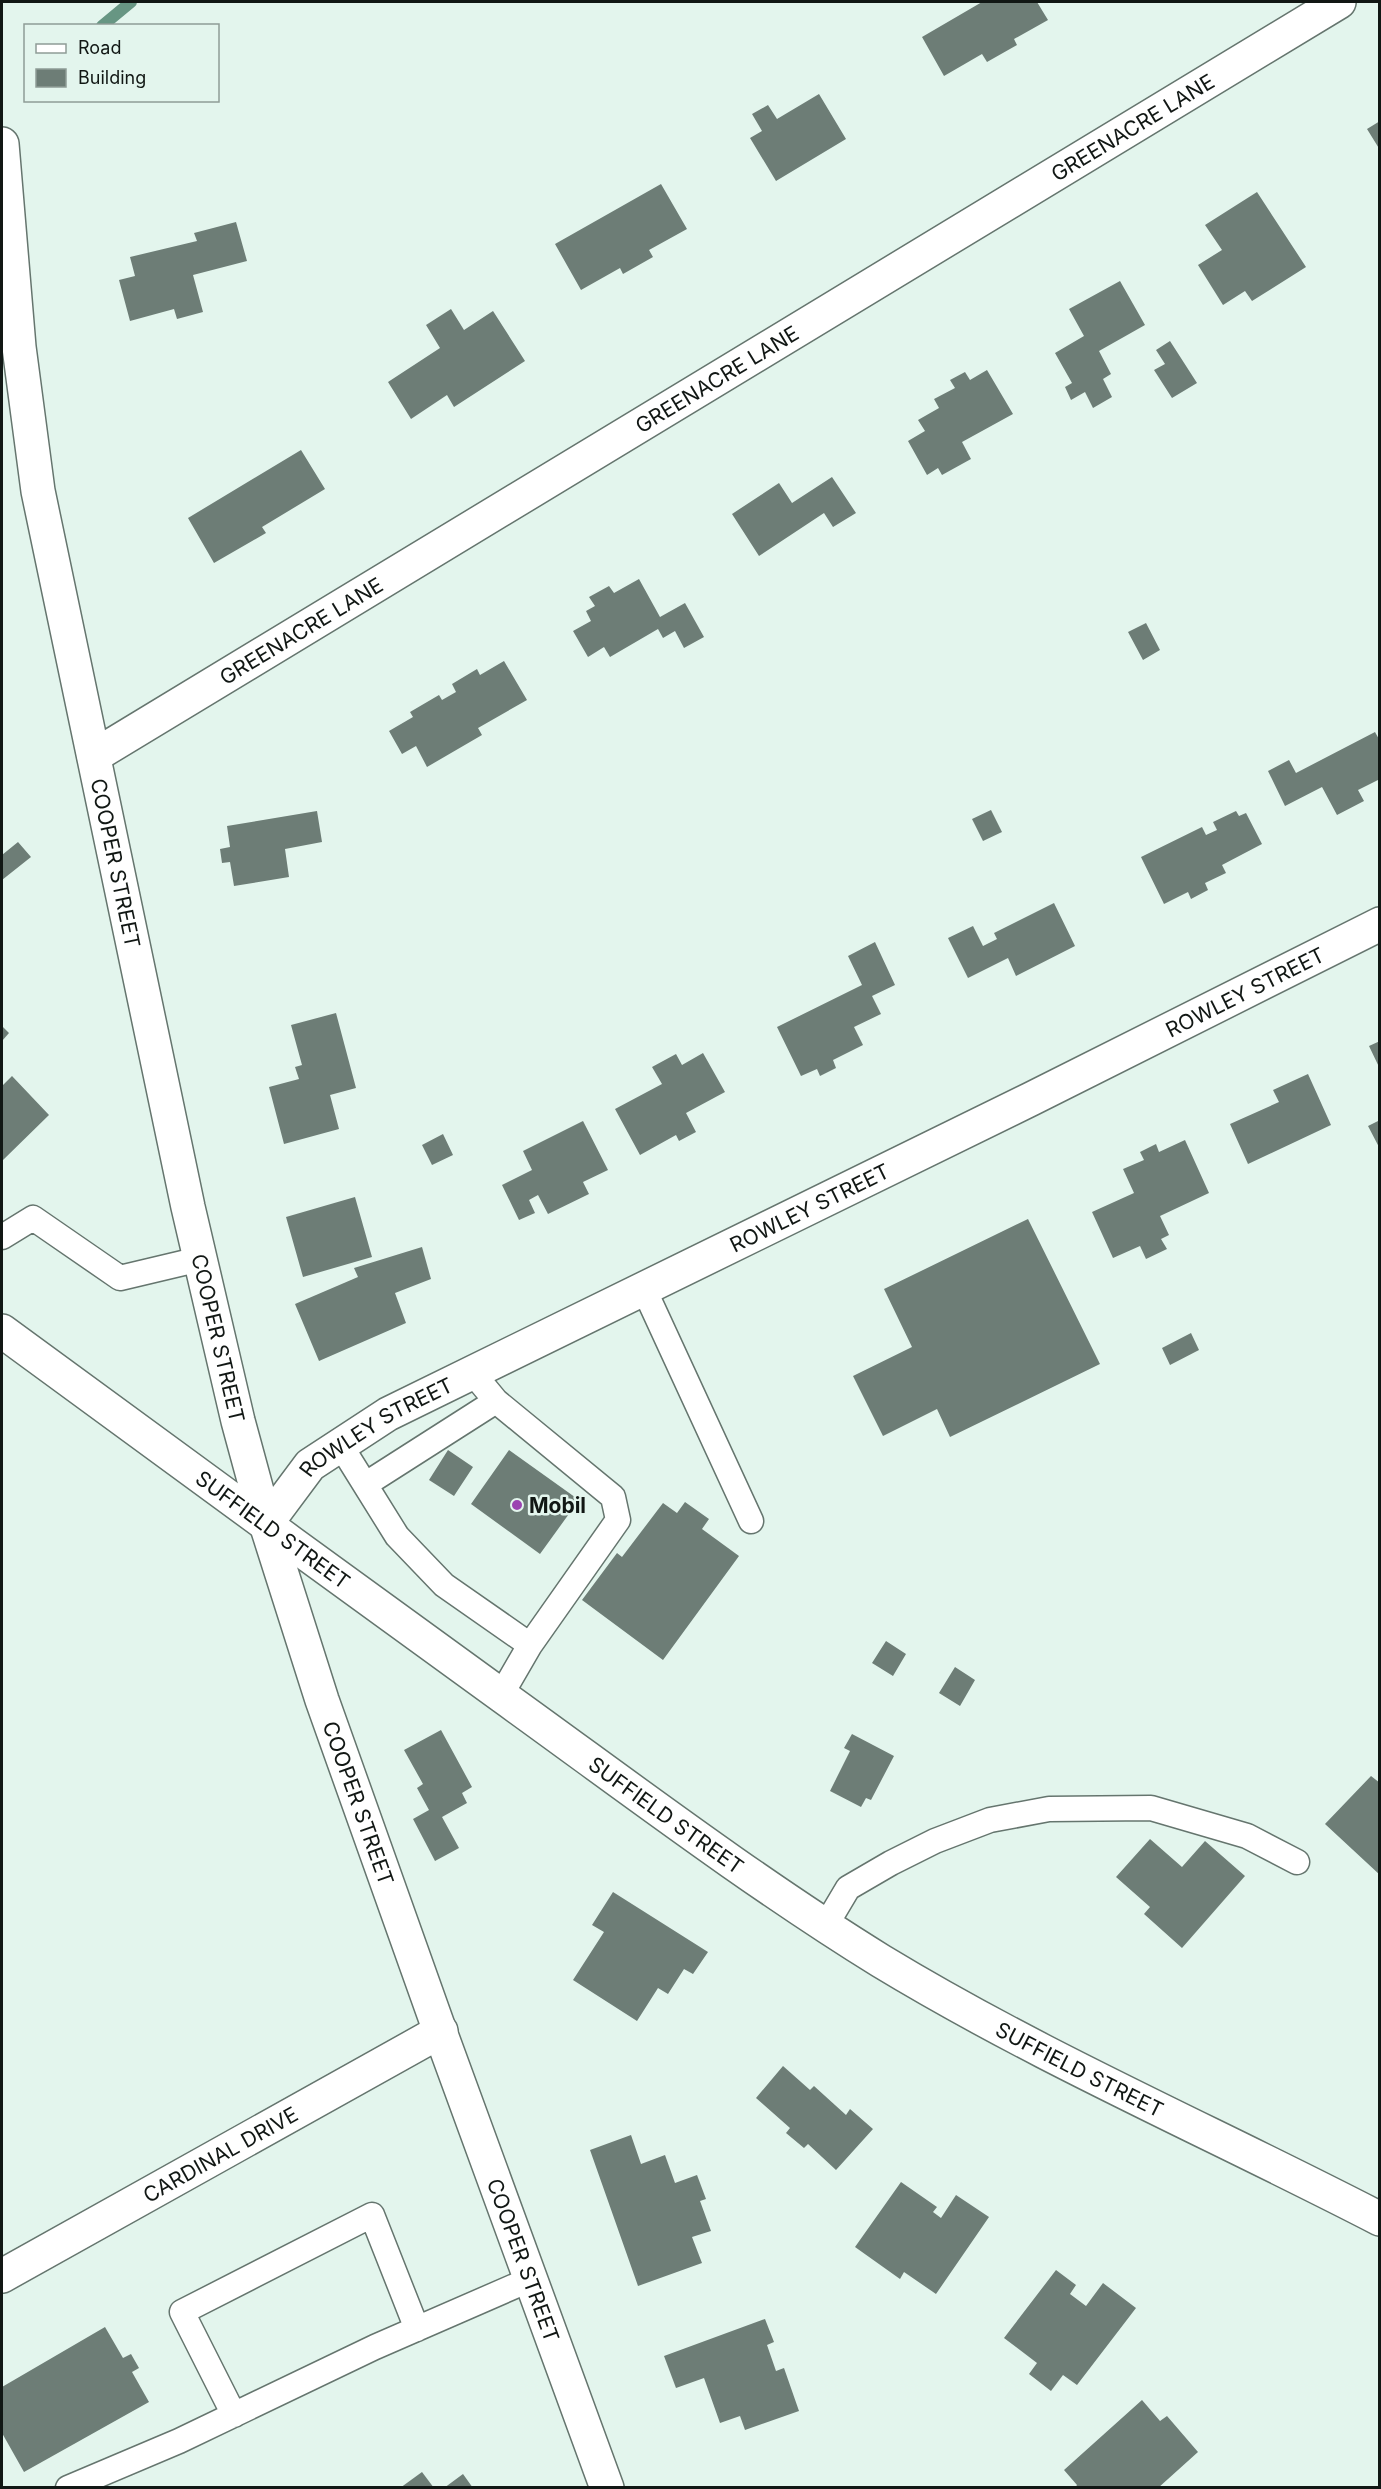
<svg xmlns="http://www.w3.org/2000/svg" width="1381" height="2489" viewBox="0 0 1381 2489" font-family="Inter,sans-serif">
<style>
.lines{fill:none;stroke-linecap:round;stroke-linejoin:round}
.stream{stroke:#679683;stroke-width:12}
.building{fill:#6d7d76}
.service-casing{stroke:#65756e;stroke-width:27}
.minor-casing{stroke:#65756e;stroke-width:36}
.tertiary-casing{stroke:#65756e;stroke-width:36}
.secondary-casing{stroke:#65756e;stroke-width:36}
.service{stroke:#fff;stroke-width:24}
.minor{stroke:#fff;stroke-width:33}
.tertiary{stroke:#fff;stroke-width:33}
.secondary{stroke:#fff;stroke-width:33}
.poi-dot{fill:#9b44b1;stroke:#e3f5ed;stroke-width:2}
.labels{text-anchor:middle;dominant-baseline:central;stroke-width:5;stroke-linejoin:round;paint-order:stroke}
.street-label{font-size:21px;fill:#111714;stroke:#e3f5ed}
.poi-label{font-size:21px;font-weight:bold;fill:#111714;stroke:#e3f5ed;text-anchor:start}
</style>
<rect width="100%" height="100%" fill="#e3f5ed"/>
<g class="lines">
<path class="stream" d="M102 26 131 2"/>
</g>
<path class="building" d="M982 2H1037L1048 20 1014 39 1017 45 987 62 982 54 944 76 922 37Z
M819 94 846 139 776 181 750 138 762 131 752 114 768 105 777 119Z
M1380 121V150L1367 129Z
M661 184 687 229 649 250 653 257 623 274 620 268 581 290 555 244Z
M1257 192 1306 267 1252 301 1245 291 1223 305 1198 265 1222 250 1205 225Z
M236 222 247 261 193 275 203 312 177 319 174 309 130 321 119 280 135 276 130 257 197 241 194 233Z
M1120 281 1145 325 1099 351 1111 374 1103 379 1112 397 1093 408 1085 392 1071 400 1065 387 1072 383 1055 353 1084 336 1069 309Z
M451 309 464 330 493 311 525 361 454 407 447 395 411 419 388 382 440 348 426 325Z
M1170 341 1197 383 1172 398 1154 370 1165 364 1156 350Z
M987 370 1013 414 962 442 971 459 942 475 938 468 927 475 908 441 925 431 918 420 939 408 934 399 955 388 950 380 965 372 970 380Z
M301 450 325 489 262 527 266 533 214 563 188 518Z
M832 477 856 513 833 527 824 513 759 556 732 514 779 483 792 503Z
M639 579 660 617 685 603 704 637 684 648 675 631 663 638 658 629 610 657 604 647 588 657 573 631 591 621 586 611 595 606 589 597 609 586 614 593Z
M1146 623 1160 650 1143 660 1128 632Z
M504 661 527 700 478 728 482 735 427 767 416 746 402 754 389 731 413 717 410 712 439 695 442 700 456 692 452 684 477 669 480 675Z
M1375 732 1380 741V779L1358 790 1364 801 1337 815 1322 787 1285 806 1268 771 1289 760 1296 773Z
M991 810 1002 832 983 841 972 819Z
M317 811 322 842 285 849 289 877 234 886 230 862 222 863 220 849 230 847 227 826Z
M1236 811 1239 816 1246 813 1262 844 1222 865 1226 873 1205 883 1208 890 1191 899 1188 892 1164 904 1141 857 1202 827 1206 835 1217 830 1213 822Z
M18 842 31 857 2 880V855Z
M1054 903 1075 946 1016 976 1008 958 968 978 948 938 973 926 983 946 997 939 994 933Z
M875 942 895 985 872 996 881 1014 854 1027 863 1045 833 1060 836 1068 820 1076 817 1069 801 1076 777 1027 862 985 848 956Z
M336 1013 356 1088 330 1095 339 1129 284 1144 269 1087 299 1079 295 1067 302 1065 291 1025Z
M2 1026 9 1033 2 1041Z
M1380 1041V1069L1369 1046Z
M703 1053 725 1092 686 1113 696 1132 679 1141 676 1135 640 1155 615 1109 662 1084 652 1067 676 1054 682 1065Z
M1308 1074 1331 1125 1248 1164 1230 1124 1279 1102 1273 1090Z
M12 1076 49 1115 2 1161V1086Z
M1380 1120V1149L1368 1126Z
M583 1121 608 1170 583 1182 589 1194 548 1214 538 1195 529 1200 535 1213 519 1220 502 1185 532 1170 523 1151Z
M443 1134 453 1155 432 1165 422 1145Z
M1185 1140 1209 1193 1160 1216 1169 1235 1161 1239 1167 1249 1146 1259 1140 1246 1113 1258 1092 1212 1134 1193 1123 1169 1144 1160 1140 1152 1156 1144 1159 1152Z
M355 1197 372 1257 303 1277 286 1217Z
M1028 1219 1100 1364 950 1437 937 1409 883 1436 853 1376 912 1347 884 1289Z
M422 1247 431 1279 395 1293 406 1323 319 1361 295 1304 358 1277 354 1268Z
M1191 1333 1199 1350 1170 1365 1162 1348Z
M448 1450 473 1467 454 1496 429 1480Z
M509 1450 579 1500 540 1554 471 1504Z
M685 1502 709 1519 702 1529 739 1556 663 1660 582 1600 617 1553 622 1557 663 1503 677 1513Z
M886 1641 906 1654 893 1676 872 1663Z
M955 1667 975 1680 960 1706 939 1693Z
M441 1730 472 1787 462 1793 467 1803 442 1817 459 1848 435 1861 413 1819 429 1810 417 1788 423 1784 404 1750Z
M852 1734 894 1756 871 1800 866 1798 861 1807 830 1791 850 1751 844 1748Z
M1371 1776 1380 1783V1875L1325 1824Z
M1150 1839 1182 1867 1205 1841 1245 1876 1182 1948 1144 1914 1150 1907 1116 1877Z
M613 1892 708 1952 693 1974 684 1969 668 1994 658 1988 637 2021 573 1980 604 1932 592 1925Z
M783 2066 810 2090 814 2086 846 2115 850 2109 873 2129 836 2170 808 2144 804 2148 786 2133 790 2128 756 2098Z
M631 2135 641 2164 665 2155 675 2183 697 2175 706 2199 700 2201 711 2231 692 2237 702 2263 638 2286 590 2150Z
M901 2182 937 2207 933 2212 941 2218 956 2195 989 2217 936 2294 904 2272 900 2279 855 2247Z
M1056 2270 1076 2285 1070 2294 1086 2306 1103 2283 1136 2308 1077 2385 1063 2375 1051 2391 1029 2374 1037 2363 1004 2338Z
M765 2319 774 2342 767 2345 776 2371 784 2368 799 2411 745 2430 740 2416 720 2423 704 2378 676 2388 664 2356Z
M105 2327 123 2358 131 2354 139 2368 132 2372 149 2402 24 2472 2 2433V2387Z
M1142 2400 1160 2421 1167 2416 1198 2452 1158 2488H1075L1077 2485 1064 2470Z
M422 2472 434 2488H400Z
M463 2474 473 2488H444Z"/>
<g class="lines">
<defs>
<path id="service" d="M2 1237 33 1218 120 1278 200 1259
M644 1289 751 1521
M472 1372 496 1401 613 1497 618 1520 530 1645 501 1695
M341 1446 397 1536 444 1585 530 1645
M366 1484 496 1401
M826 1925 848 1888 891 1863 935 1841 990 1820 1049 1809 1151 1808 1247 1836 1297 1862
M234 2415 182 2312 372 2215 417 2329
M68 2488 179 2441 375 2347 531 2279"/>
<g id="minor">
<path id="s1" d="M94 756 1339 2"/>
<path id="s2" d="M2 2276 441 2031"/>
</g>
<g id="tertiary">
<path id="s3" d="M2 144 19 347 38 491 188 1207 238 1421 266 1524 322 1700 442 2037 607 2488"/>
<path id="s4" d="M266 1524 310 1465 388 1414 1031 1099 1380 924"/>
</g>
<g id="secondary">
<path id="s5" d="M2 1331C168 1453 335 1575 502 1696 627 1786 750 1880 881 1961 1041 2058 1214 2133 1380 2219"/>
</g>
</defs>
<use href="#service" class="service-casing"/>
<use href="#minor" class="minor-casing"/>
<use href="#tertiary" class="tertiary-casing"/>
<use href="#secondary" class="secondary-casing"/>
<use href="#service" class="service"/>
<use href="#minor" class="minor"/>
<use href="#tertiary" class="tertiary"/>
<use href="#secondary" class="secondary"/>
</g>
<circle class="poi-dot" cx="517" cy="1505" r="6"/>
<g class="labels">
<g class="street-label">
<text stroke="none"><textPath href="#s1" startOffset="1214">GREENACRE LANE</textPath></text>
<text stroke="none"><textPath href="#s1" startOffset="728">GREENACRE LANE</textPath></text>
<text stroke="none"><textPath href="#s1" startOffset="242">GREENACRE LANE</textPath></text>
<text stroke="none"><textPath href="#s3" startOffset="729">COOPER STREET</textPath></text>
<text stroke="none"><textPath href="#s4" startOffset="1122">ROWLEY STREET</textPath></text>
<text stroke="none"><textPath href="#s4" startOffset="636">ROWLEY STREET</textPath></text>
<text stroke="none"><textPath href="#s3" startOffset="1215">COOPER STREET</textPath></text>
<text stroke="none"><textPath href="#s4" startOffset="150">ROWLEY STREET</textPath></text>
<text stroke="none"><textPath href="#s5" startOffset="336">SUFFIELD STREET</textPath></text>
<text stroke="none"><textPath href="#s3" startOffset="1701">COOPER STREET</textPath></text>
<text stroke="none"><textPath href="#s5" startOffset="822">SUFFIELD STREET</textPath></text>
<text stroke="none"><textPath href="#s5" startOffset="1308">SUFFIELD STREET</textPath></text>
<text stroke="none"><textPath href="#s2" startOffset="250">CARDINAL DRIVE</textPath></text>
<text stroke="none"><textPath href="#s3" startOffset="2187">COOPER STREET</textPath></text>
</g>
<g class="poi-label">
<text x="529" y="1505">Mobil</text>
</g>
</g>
<rect width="1381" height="2489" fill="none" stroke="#111714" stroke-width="6"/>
<rect x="24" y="24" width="195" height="78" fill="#e3f5ed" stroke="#8f9c96" stroke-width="1.5"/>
<rect x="36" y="44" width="30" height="9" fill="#ffffff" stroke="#8f9c96" stroke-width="1.5"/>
<text x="78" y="54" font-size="18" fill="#111714">Road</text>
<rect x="36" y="69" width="30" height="18" fill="#6d7d76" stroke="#8f9c96" stroke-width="1.5"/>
<text x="78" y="84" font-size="18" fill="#111714">Building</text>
</svg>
